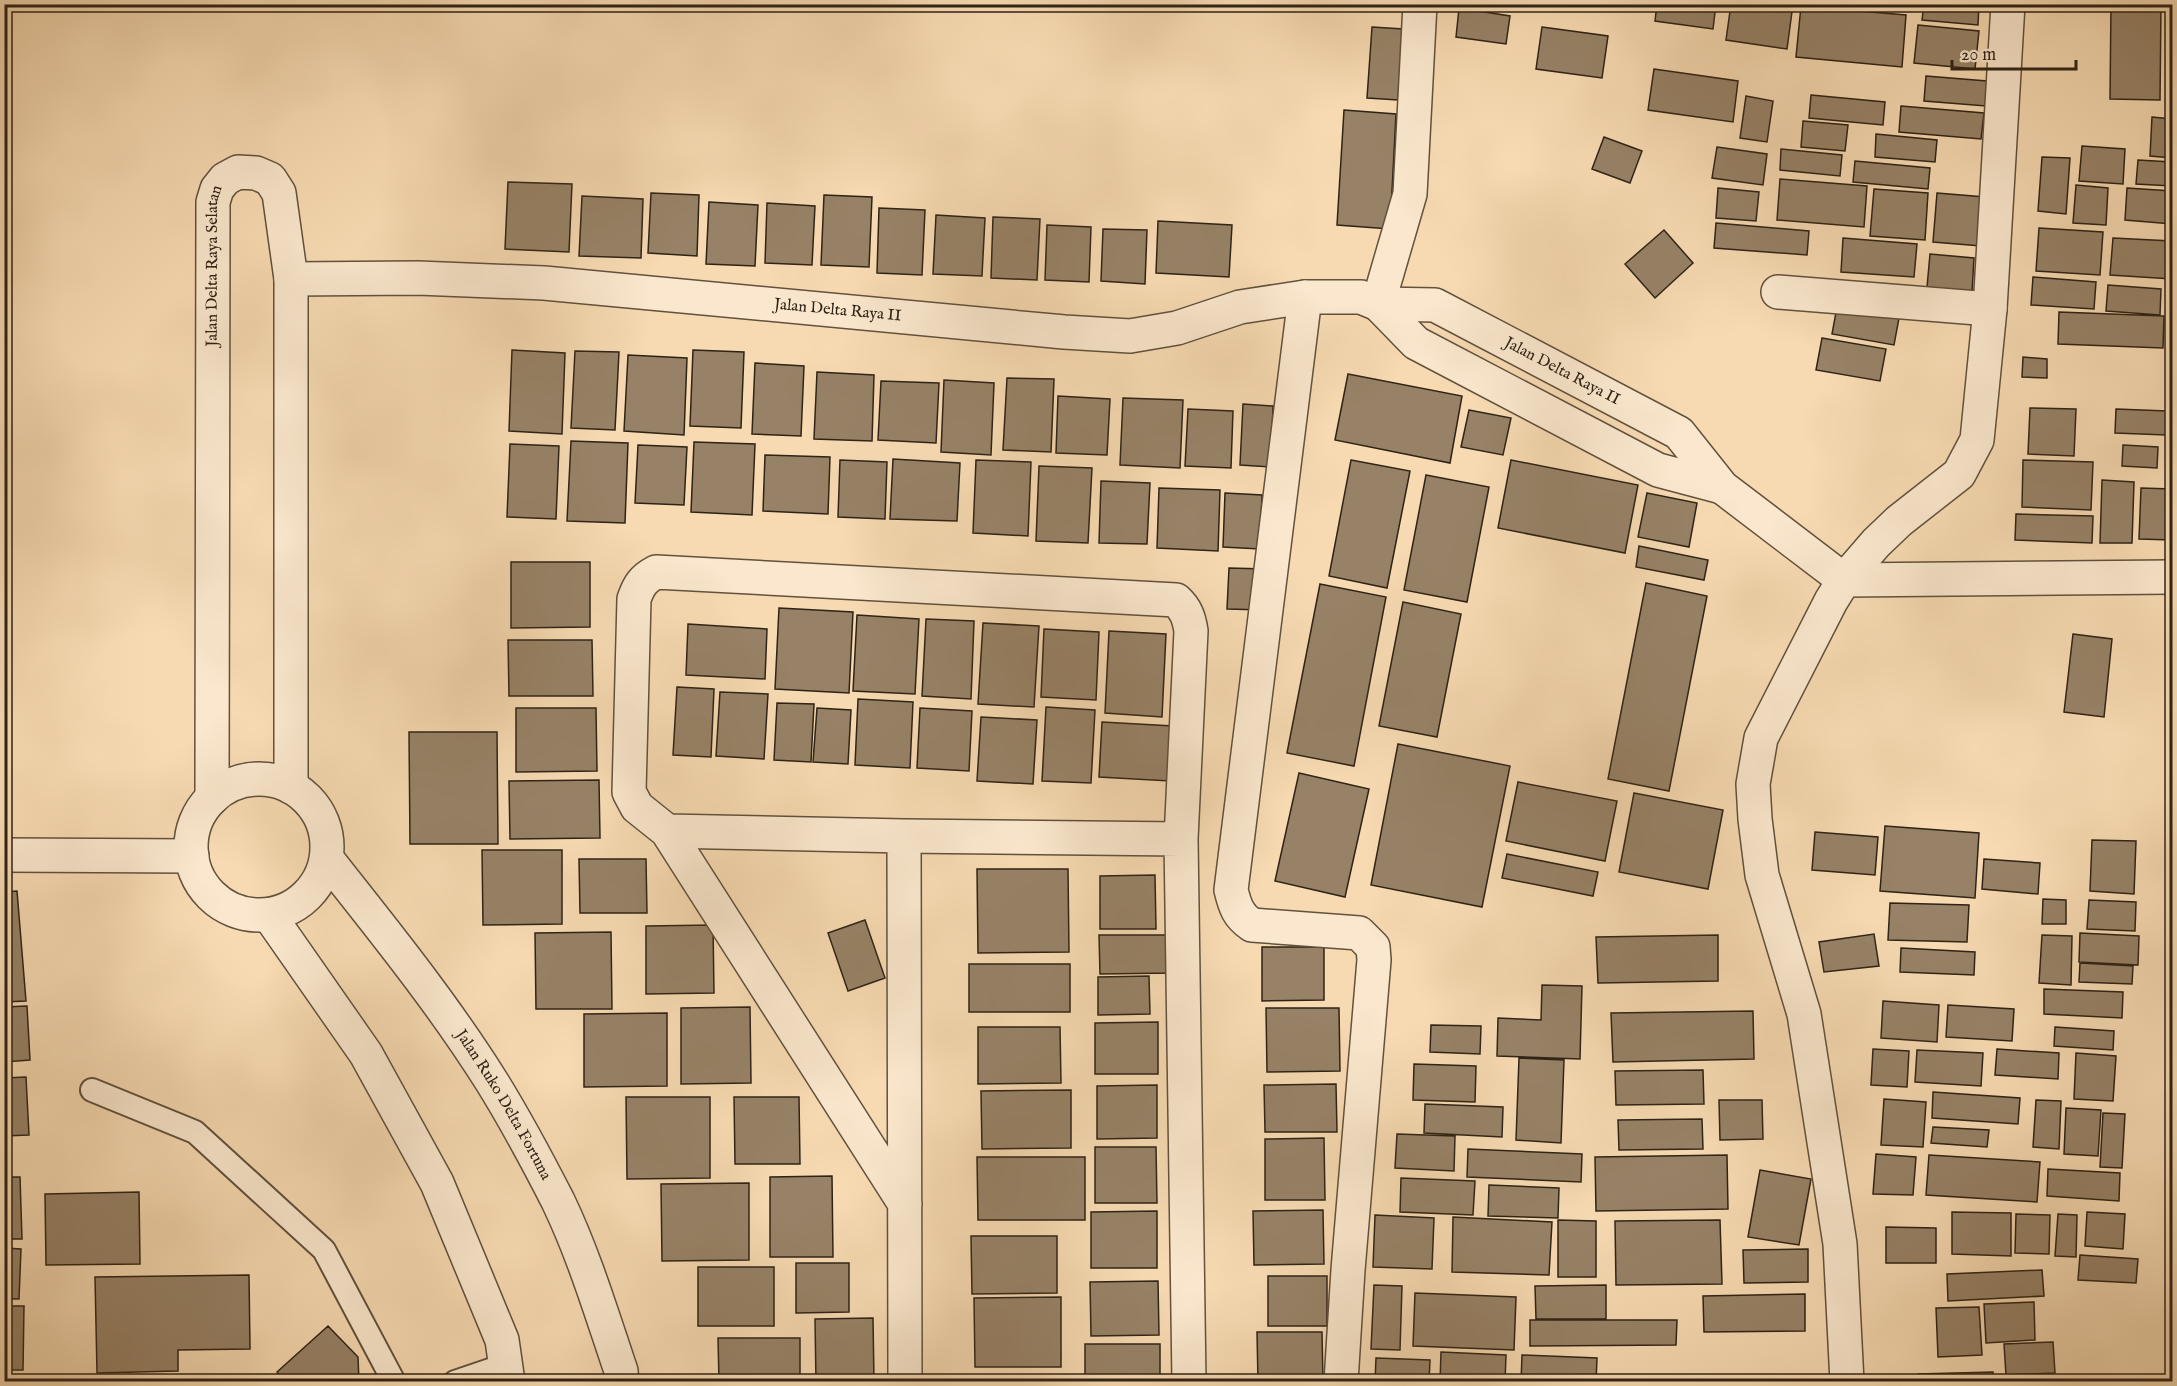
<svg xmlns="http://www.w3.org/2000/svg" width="2177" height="1386" viewBox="0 0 2177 1386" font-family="'IM FELL English',serif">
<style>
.building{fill:#978267;stroke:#2f2316;stroke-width:1.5}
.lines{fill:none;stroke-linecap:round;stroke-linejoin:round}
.service-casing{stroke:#61513d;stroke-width:26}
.minor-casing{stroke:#61513d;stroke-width:36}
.tertiary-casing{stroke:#61513d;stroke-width:36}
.service{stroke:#fae7cd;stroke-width:22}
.minor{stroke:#fae7cd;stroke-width:33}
.tertiary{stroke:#fae7cd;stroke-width:33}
.labels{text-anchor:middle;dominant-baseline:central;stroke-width:4.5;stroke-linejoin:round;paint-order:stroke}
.street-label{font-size:16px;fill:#2f2316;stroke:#fae7cd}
</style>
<rect width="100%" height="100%" fill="#f7dab2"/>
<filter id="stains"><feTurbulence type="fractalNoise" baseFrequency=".00333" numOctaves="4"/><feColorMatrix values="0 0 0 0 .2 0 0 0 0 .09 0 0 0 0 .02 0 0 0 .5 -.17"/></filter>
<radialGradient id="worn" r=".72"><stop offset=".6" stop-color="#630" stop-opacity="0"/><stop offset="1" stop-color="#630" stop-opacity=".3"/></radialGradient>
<path class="building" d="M1604 4H1641L1640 10Z
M1657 4H1716L1713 29 1655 21Z
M1731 4H1793L1787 49 1726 40Z
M1863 4H1919L1918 9Z
M1924 4H1979L1978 25 1922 20Z
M2047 4H2105V8L2047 7Z
M2111 4H2161L2160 100 2110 99Z
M1801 6 1906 15 1902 67 1796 57Z
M1459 8 1510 16 1506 44 1456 37Z
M1918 25 1979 31 1975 69 1914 63Z
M1372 27 1403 29 1398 100 1367 98Z
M1542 27 1608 36 1602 78 1536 69Z
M1654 69 1738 81 1733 122 1648 110Z
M1926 76 1987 81 1986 106 1924 101Z
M1811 95 1885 102 1883 125 1809 118Z
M1746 96 1773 101 1767 142 1740 138Z
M1901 106 1984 113 1981 139 1899 132Z
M1344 110 1396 114 1390 229 1337 225Z
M2152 117 2172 119V158L2150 156Z
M1803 121 1848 125 1845 151 1801 147Z
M1876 134 1937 140 1935 162 1875 157Z
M1604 137 1642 151 1630 183 1592 169Z
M2082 146 2125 149 2123 184 2079 181Z
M1717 147 1767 154 1763 185 1712 178Z
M1781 149 1842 155 1840 176 1780 170Z
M2042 157 2070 158 2066 214 2038 211Z
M2138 160 2172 162V186L2136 184Z
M1855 161 1930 168 1928 189 1853 182Z
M1780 179 1867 186 1864 227 1777 220Z
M508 182 572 184 569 252 505 249Z
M2076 185 2108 188 2106 225 2073 223Z
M1718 188 1759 192 1756 221 1716 218Z
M2127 188 2172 191V224L2125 220Z
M1874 189 1928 193 1925 240 1870 236Z
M651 193 699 195 697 256 648 253Z
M1937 193 1985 197 1981 246 1933 242Z
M824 195 872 197 869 267 821 265Z
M582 196 643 199 641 258 579 256Z
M709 202 758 205 755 266 706 264Z
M767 203 815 206 812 265 765 263Z
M879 208 925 210 922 275 877 273Z
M936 215 985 218 982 276 933 274Z
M993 217 1040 219 1037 280 991 278Z
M1158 221 1232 225 1229 277 1156 273Z
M1716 223 1809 231 1807 255 1714 248Z
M1047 225 1091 227 1089 282 1045 280Z
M2039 228 2103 232 2100 275 2036 271Z
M1103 229 1147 230 1145 284 1101 281Z
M1664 230 1693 263 1655 298 1625 264Z
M1843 238 1917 244 1914 277 1841 272Z
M2113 238 2172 241V279L2110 275Z
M1930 254 1974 258 1972 292 1927 287Z
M2033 277 2096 282 2094 309 2031 305Z
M2108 285 2161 289 2160 315 2106 311Z
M1837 307 1899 318 1894 345 1832 334Z
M2059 312 2164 316 2163 348 2058 344Z
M1822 338 1886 349 1880 381 1816 370Z
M512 350 565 353 562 434 509 431Z
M693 350 744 352 741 428 690 426Z
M575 351 619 352 615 430 571 428Z
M628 355 687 358 684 435 624 431Z
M2023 357 2047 359V378L2022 377Z
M755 363 804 366 801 436 752 434Z
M817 372 874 375 872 441 814 439Z
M1348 374 1462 396 1450 463 1335 440Z
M1007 378 1054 379 1051 452 1003 450Z
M944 380 994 383 991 455 941 452Z
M881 381 939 383 936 443 878 440Z
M1058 396 1110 399 1107 455 1056 453Z
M1123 398 1183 400 1180 468 1120 465Z
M1243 404 1273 406 1271 467 1240 465Z
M2030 408 2076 409 2074 456 2028 454Z
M1188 409 1233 411 1231 468 1185 466Z
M2116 409 2167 411 2166 435 2115 433Z
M1469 410 1511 418 1503 455 1461 447Z
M571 441 628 443 625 523 567 521Z
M694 442 755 444 752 515 691 512Z
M510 444 559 446 556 519 507 517Z
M638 445 687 447 684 505 635 503Z
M2123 445 2158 447 2157 468 2122 466Z
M765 455 830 457 828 514 763 511Z
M893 459 960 463 957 521 890 519Z
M840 460 887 462 885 519 838 517Z
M976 460 1031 462 1028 536 973 533Z
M1351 460 1410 471 1387 588 1329 576Z
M1511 460 1638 485 1625 553 1498 528Z
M2023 460 2093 462 2091 510 2022 507Z
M1039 466 1092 468 1088 543 1036 541Z
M1426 475 1489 487 1467 602 1404 590Z
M2102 480 2134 482 2132 543H2100Z
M1101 481 1150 483 1147 544 1099 543Z
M1159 488 1220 490 1218 551 1157 548Z
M2141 488 2172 489V540L2139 539Z
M1225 493 1262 495 1260 549 1223 547Z
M1647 493 1697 503 1689 547 1638 537Z
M2016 514 2093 516 2092 543 2015 540Z
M1639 546 1708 560 1704 580 1636 567Z
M511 562H590V627L511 628Z
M1229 568 1266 569 1264 610 1227 609Z
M1646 583 1707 596 1669 791 1608 779Z
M1320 584 1386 597 1354 766 1287 753Z
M1403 602 1461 614 1437 737 1379 726Z
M779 608 853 612 849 693 775 689Z
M857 615 919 619 915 694 853 691Z
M926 619 974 621 971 699 922 696Z
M983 623 1039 626 1034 707 978 704Z
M688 624 767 629 765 679 686 675Z
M1044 629 1099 632 1096 700 1041 697Z
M1109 631 1166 634 1162 717 1105 713Z
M2073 634 2112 639 2104 717 2064 712Z
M508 640H592L593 696H509Z
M677 687 714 689 711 757 673 755Z
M720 692 768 694 764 759 716 756Z
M858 699 913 702 910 768 855 765Z
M777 703 814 704 811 762 774 760Z
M1046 707 1095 710 1091 783 1042 781Z
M516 708H596L597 771 516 772Z
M817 708 851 710 848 764 813 762Z
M920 708 972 711 969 771 917 768Z
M981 717 1037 720 1033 784 977 781Z
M1102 722 1173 726 1170 781 1099 777Z
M409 732H497L498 844H410Z
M1398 744 1510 766 1482 907 1371 885Z
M1299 773 1369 789 1345 897 1275 881Z
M599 780 600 838 510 839 509 781Z
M1518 782 1617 801 1605 861 1506 841Z
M1634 793 1723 810 1708 889 1619 872Z
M1885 826 1979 833 1975 898 1880 891Z
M1815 832 1878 837 1875 875 1812 870Z
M2092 840 2136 841 2134 894 2090 891Z
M482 850H562V924L483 925Z
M1507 854 1598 872 1593 896 1502 878Z
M579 859H646L647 913H580Z
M1984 859 2040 863 2038 894 1982 889Z
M977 869H1068L1069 952 978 953Z
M1155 875 1156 929H1100V876Z
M17 891 26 1001 4 1002V892Z
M2043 899 2066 900V924H2042Z
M2089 900 2136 902 2135 931 2087 929Z
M1890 903 1969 905 1967 942 1888 940Z
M865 920 885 978 848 991 828 933Z
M713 925 714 993 646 994V926Z
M611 932 612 1009H536L535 933Z
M2080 933 2139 936 2138 965 2079 962Z
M1874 934 1879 966 1824 972 1819 942Z
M1099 935H1174V973L1100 974Z
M1718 935V981L1598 983 1596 937Z
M2042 935 2072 936 2071 985 2039 983Z
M1262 947H1324V1000L1262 1001Z
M1901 948 1975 952 1974 975 1900 972Z
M2080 963 2133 966 2132 984 2079 982Z
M969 964H1070V1012H969Z
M1149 976 1150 1014 1098 1015V977Z
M1542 985 1582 986 1580 1059 1497 1056 1498 1018 1541 1020Z
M2044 989 2123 992 2122 1018 2044 1014Z
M1883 1001 1939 1005 1937 1042 1881 1038Z
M1948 1005 2014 1009 2012 1041 1946 1037Z
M27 1006 30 1060 4 1062V1007Z
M750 1007 751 1083 681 1084V1008Z
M1266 1008H1339L1340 1071 1267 1072Z
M1753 1011 1754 1059 1613 1062 1611 1013Z
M667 1013V1086L584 1087V1014Z
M1158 1022V1074H1095V1023Z
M1431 1025 1481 1026 1480 1054 1430 1052Z
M978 1027H1060L1061 1083 978 1084Z
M2055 1027 2114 1031 2113 1050 2054 1046Z
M1873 1049 1909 1051 1907 1087 1871 1085Z
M1997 1049 2059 1053 2058 1079 1995 1075Z
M1917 1050 1983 1053 1981 1086 1915 1082Z
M2076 1053 2116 1056 2113 1101 2074 1099Z
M1519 1058 1564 1060 1561 1143 1516 1140Z
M1414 1064 1476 1066 1475 1102 1413 1100Z
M1703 1070 1704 1104 1616 1105 1615 1071Z
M26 1077 29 1135 4 1136V1078Z
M1336 1084 1337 1132H1265L1264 1085Z
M1157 1085V1138L1097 1139V1086Z
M1071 1090V1148L982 1149 981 1091Z
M1933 1092 2020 1098 2018 1124 1932 1118Z
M626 1097H710V1178L627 1179Z
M734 1097H799L800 1164H735Z
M1884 1099 1926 1102 1923 1147 1881 1145Z
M1719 1100H1762L1763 1139 1720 1140Z
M2036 1100 2061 1101 2059 1149 2033 1147Z
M1425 1104 1503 1107 1502 1137 1424 1133Z
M2066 1108 2101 1110 2098 1156 2064 1154Z
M2103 1113 2125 1114 2122 1168 2100 1167Z
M1702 1119 1703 1149 1619 1150 1618 1120Z
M1933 1127 1989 1130 1987 1147 1931 1143Z
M1397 1134 1455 1136 1454 1171 1395 1168Z
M1324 1138 1325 1200H1265V1139Z
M1095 1147H1156L1157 1203H1095Z
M1468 1149 1582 1154 1581 1182 1467 1177Z
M1876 1154 1916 1157 1913 1195 1873 1194Z
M1727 1155 1728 1209 1596 1211 1595 1157Z
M1929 1155 2040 1162 2037 1202 1926 1195Z
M977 1157H1085V1220H978Z
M2048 1169 2120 1173 2119 1201 2047 1196Z
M1760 1170 1811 1179 1799 1245 1748 1237Z
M832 1176 833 1257H770V1177Z
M4 1177H20L22 1239H4Z
M1401 1178 1475 1181 1473 1215 1400 1212Z
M749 1183V1260L662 1261 661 1184Z
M1489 1185 1559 1188 1558 1218 1488 1216Z
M139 1192 140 1264 46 1265 45 1194Z
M1323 1210 1324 1264 1254 1265 1253 1211Z
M1157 1211V1268H1091V1212Z
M1952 1212 2011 1213V1256L1952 1254Z
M2087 1212 2125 1214 2123 1249 2085 1246Z
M2016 1214 2050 1215 2049 1254 2015 1253Z
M2058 1214 2077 1215 2076 1257 2055 1256Z
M1375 1215 1434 1218 1432 1269 1373 1267Z
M1453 1217 1552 1222 1549 1275 1452 1272Z
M1558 1220 1596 1221V1277H1558Z
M1720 1220 1722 1284 1616 1285 1615 1221Z
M1886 1227 1936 1228V1263H1886Z
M971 1236H1057V1293L972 1294Z
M4 1248 21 1249 19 1299H4Z
M1808 1249V1282L1744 1283 1743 1250Z
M2080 1255 2138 1259 2136 1283 2078 1280Z
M796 1263H849V1312L796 1313Z
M698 1267H774V1326H698Z
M2042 1270 2044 1296 1948 1301 1947 1274Z
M249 1275 250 1349 178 1350V1371L97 1373 95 1277Z
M1268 1276H1327V1326H1268Z
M1158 1281 1159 1335 1091 1336 1090 1282Z
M1374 1285 1402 1286 1400 1350 1371 1349Z
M1606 1285V1319H1536L1535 1286Z
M1415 1293 1516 1297 1514 1350 1413 1346Z
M1805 1294V1331L1704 1332 1703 1296Z
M1061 1297V1367H975L974 1298Z
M2034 1302 2035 1340 1986 1343 1984 1304Z
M4 1306H24L23 1370H4Z
M1979 1307 1982 1355 1938 1357 1936 1308Z
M873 1318 874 1382H816L815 1319Z
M1530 1320H1677L1676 1345 1530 1346Z
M328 1326 358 1357 359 1382H286L277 1372Z
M1257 1332H1322L1323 1382H1258Z
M718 1338H800V1382H719Z
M2053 1342 2055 1373 2006 1375 2004 1344Z
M1085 1344H1160V1382H1085Z
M1441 1352 1506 1355 1505 1382H1440Z
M1522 1355 1597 1358 1596 1382H1521Z
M1376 1358 1430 1360 1429 1382H1375Z
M1993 1372V1382H1918V1374Z
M1054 1375V1382H971V1376Z"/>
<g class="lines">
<defs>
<path id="service" d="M92 1090 195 1132 324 1250 394 1382
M455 1382 505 1365"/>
<path id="minor" d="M1778 292 1990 309
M1305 297 1231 890C1235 906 1238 916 1252 925L1359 933 1373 947 1374 960 1348 1270 1341 1382
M1378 304 1410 194 1420 4
M667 831 904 836 1181 839
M904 836 905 1382
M905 1204 667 831 637 807 629 792 634 599C639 585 643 579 656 572L1176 600C1186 609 1189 618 1191 631L1181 839 1189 1382
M1847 1382 1840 1244 1804 1014 1762 875 1755 819 1753 784 1761 738 1831 601 1844 580 2172 577"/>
<g id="tertiary">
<path id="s1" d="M291 279 418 278 544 283 1064 332 1130 336 1177 328 1240 307 1305 297H1361L1378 304 1435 305 1679 433 1722 487 1844 580 1876 543 1899 521 1959 474 1977 440 1990 309 2008 4"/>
<path d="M1378 304 1416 343 1658 470 1722 487"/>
<circle cx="259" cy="847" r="68"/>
<path id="s2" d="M212 798 213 202 217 189 225 179 238 172 256 173 270 179 279 193 291 279V787"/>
<path d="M4 855 192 856"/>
<path id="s3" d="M327 859C384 931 443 1004 492 1082 515 1119 538 1162 558 1201 584 1255 602 1315 621 1371L622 1382"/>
<path d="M269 915 366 1054 437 1183 502 1340 508 1382"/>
</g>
</defs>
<use href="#service" class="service-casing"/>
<use href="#minor" class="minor-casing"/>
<use href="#tertiary" class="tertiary-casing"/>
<use href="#service" class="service"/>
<use href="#minor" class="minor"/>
<use href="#tertiary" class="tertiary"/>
</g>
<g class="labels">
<g class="street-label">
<text stroke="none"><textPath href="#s2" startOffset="532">Jalan Delta Raya Selatan</textPath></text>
<text stroke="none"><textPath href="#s1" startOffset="548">Jalan Delta Raya II</textPath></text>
<text stroke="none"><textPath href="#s1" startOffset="1296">Jalan Delta Raya II</textPath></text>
<text stroke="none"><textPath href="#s3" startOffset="303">Jalan Ruko Delta Fortuna</textPath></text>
</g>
</g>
<rect width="2177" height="1386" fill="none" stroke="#f7dab2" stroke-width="24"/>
<rect x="6" y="6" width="2165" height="1374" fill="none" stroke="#2f2316" stroke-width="3"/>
<rect x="12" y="12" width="2153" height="1362" fill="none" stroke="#2f2316" stroke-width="1.5"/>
<path d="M1952 60v9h124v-9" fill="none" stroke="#2f2316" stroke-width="3"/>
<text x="1961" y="60" font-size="18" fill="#2f2316" stroke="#fae7cd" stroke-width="4.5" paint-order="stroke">20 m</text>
<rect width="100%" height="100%" filter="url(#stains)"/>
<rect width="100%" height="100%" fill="url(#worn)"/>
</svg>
